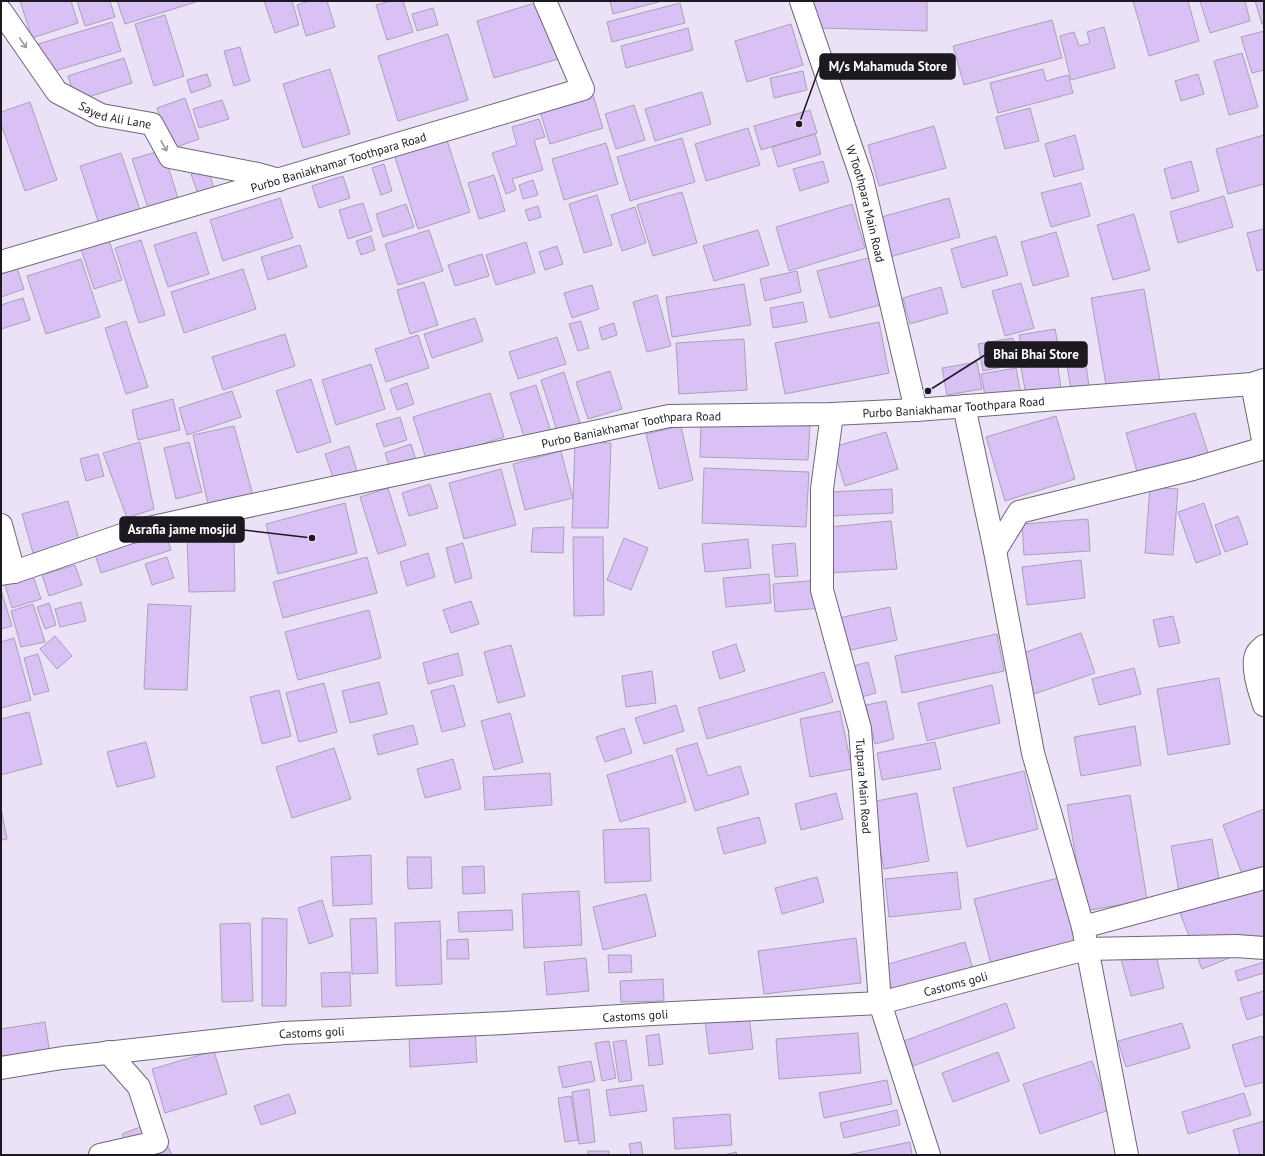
<svg xmlns="http://www.w3.org/2000/svg" width="1265" height="1156" viewBox="0 0 1265 1156" font-family="'PT Sans',sans-serif">
<style>
.building{fill:#d9c1f6;stroke:#aaa1b6}
.lines{fill:none;stroke-linecap:round;stroke-linejoin:round}
.street-casing{stroke:#70677a;stroke-width:24}
.secondary-casing{stroke:#70677a;stroke-width:24}
.street{stroke:#fff;stroke-width:22}
.secondary{stroke:#fff;stroke-width:22}
.oneway{stroke:#99989b}
.labels{text-anchor:middle;dominant-baseline:central;stroke-width:3;stroke-linejoin:round;paint-order:stroke}
.street-label{font-size:12px;fill:#1c1920;stroke:#ece2f8}
.leader{fill:none;stroke:#1c1920;stroke-width:1.5}
.callout-dot{fill:#1c1920;stroke:#ece2f8;stroke-width:1.5}
.callout{fill:#1c1920;stroke:#1c1920;stroke-width:1.5}
.callout-label{font-size:13px;text-anchor:middle;font-weight:bold;fill:#fff}
</style>
<rect width="100%" height="100%" fill="#ece2f8"/>
<path class="building" d="M20 1H71L78 23 32 38Z
M77 1H110L115 17 85 26Z
M117 1H199L125 24Z
M264 1H292L299 25 275 33Z
M309 1H327L335 27 306 36 297 5Z
M391 1H403L413 32 387 40 376 5Z
M541 1 562 58 494 78 477 21Z
M610 1H662L613 14Z
M809 1H927V31L820 28Z
M1133 1H1188L1199 41 1149 56Z
M1200 1H1245L1250 21 1210 33Z
M1255 1H1264V23L1262 24Z
M680 3 685 23 612 42 607 22Z
M433 8 438 25 417 31 412 14Z
M165 15 184 76 154 86 135 24Z
M1052 20 1062 58 964 85 953 46Z
M112 22 121 51 48 73 38 44Z
M791 24 803 65 747 82 735 41Z
M1104 27 1115 68 1071 80 1060 36 1074 32 1079 46 1090 43 1087 32Z
M688 28 693 50 626 68 621 46Z
M1264 31V70L1252 73 1241 37Z
M448 34 468 100 398 121 378 56Z
M240 47 250 81 234 86 224 51Z
M1242 53 1258 107 1229 115 1214 61Z
M124 58 132 83 76 101 68 76Z
M330 69 350 134 303 148 283 84Z
M1043 69 1046 81 1068 75 1073 93 998 113 990 83Z
M803 71 807 90 774 98 770 78Z
M207 74 211 86 191 93 187 80Z
M1198 74 1204 94 1181 101 1175 81Z
M702 92 711 124 655 141 645 109Z
M593 95 603 128 550 144 540 111Z
M185 98 199 139 171 149 157 108Z
M222 100 229 119 199 128 193 109Z
M30 102 57 180 25 191 1 124V112Z
M634 105 645 140 616 149 605 114Z
M1030 108 1039 141 1005 149 996 117Z
M810 110 817 133 761 150 754 126Z
M539 119 545 137 534 140 543 170 512 179 516 190 506 194 492 153 517 145 512 127Z
M934 126 946 168 879 186 868 145Z
M748 128 760 165 706 181 695 144Z
M445 134 470 212 418 229 393 151Z
M815 134 821 154 778 167 772 147Z
M1075 135 1084 169 1054 177 1045 144Z
M1264 135V184L1228 194 1216 149Z
M682 138 695 182 630 201 617 157Z
M606 143 618 184 564 200 552 159Z
M163 150 178 198 148 208 132 159Z
M121 153 140 210 99 224 80 166Z
M823 161 829 182 800 191 793 169Z
M1191 161 1199 191 1172 199 1164 169Z
M384 164 392 191 381 195 372 168Z
M208 168 214 189 198 194 191 174Z
M494 175 505 211 479 219 468 183Z
M343 176 350 198 319 208 312 186Z
M533 180 538 195 523 199 519 185Z
M1081 183 1090 216 1051 227 1041 193Z
M682 192 697 243 653 256 637 205Z
M597 195 612 245 584 253 569 204Z
M1224 196 1233 227 1178 243 1170 212Z
M280 198 293 238 223 261 210 220Z
M949 198 960 237 890 257 878 218Z
M363 203 372 231 348 239 339 210Z
M406 204 414 227 383 237 376 214Z
M852 204 865 248 789 271 776 227Z
M538 206 541 217 529 221 525 210Z
M635 207 646 243 622 251 611 215Z
M1134 214 1150 270 1113 280 1097 225Z
M1264 229V269L1257 271 1247 233Z
M429 230 443 271 398 285 385 244Z
M758 230 769 265 714 281 703 246Z
M196 232 209 274 168 287 154 245Z
M1056 232 1069 276 1033 286 1021 242Z
M371 236 375 250 361 255 356 241Z
M996 236 1008 275 962 288 951 249Z
M108 237 122 280 94 289 80 246Z
M141 240 165 315 139 323 115 248Z
M526 242 535 273 496 285 486 255Z
M300 245 307 267 268 280 261 257Z
M557 246 563 264 545 270 539 252Z
M482 254 489 276 455 286 448 265Z
M872 257 884 304 830 318 817 271Z
M81 259 100 317 46 334 27 276Z
M16 265 24 289 1 297V270Z
M243 269 256 309 184 333 171 292Z
M797 271 801 292 765 301 760 279Z
M424 282 438 325 410 334 397 290Z
M1021 283 1034 328 1005 336 992 291Z
M744 284 751 325 672 337 666 297Z
M592 285 599 309 572 318 564 293Z
M941 287 948 313 910 324 903 298Z
M1144 289 1160 380 1107 390 1091 298Z
M657 295 671 346 647 352 633 302Z
M23 298 30 320 1 329V305Z
M803 302 807 322 773 328 770 308Z
M475 318 483 341 432 358 424 334Z
M126 321 148 387 126 394 105 328Z
M581 321 589 348 578 351 569 324Z
M879 322 889 373 785 394 775 343Z
M614 323 617 335 602 340 599 328Z
M1055 329 1060 355 1024 362 1019 335Z
M285 334 295 366 223 390 212 357Z
M418 335 429 368 386 382 375 349Z
M557 337 566 364 518 379 509 352Z
M1013 338 1018 364 983 371 978 344Z
M744 339 747 390 679 394 676 343Z
M1085 356 1089 387 1071 390 1066 359Z
M1057 361 1061 388 1026 395 1021 368Z
M977 362 982 389 947 395 942 368Z
M371 364 385 409 336 425 322 380Z
M1016 368 1021 394 986 401 981 374Z
M610 371 622 409 588 419 576 382Z
M564 372 580 423 557 431 541 380Z
M311 379 331 442 297 453 276 391Z
M407 383 414 404 397 410 390 389Z
M536 385 551 432 525 440 510 393Z
M232 391 241 417 187 435 179 408Z
M490 393 504 437 427 462 413 417Z
M173 399 180 430 138 440 132 410Z
M1195 413 1208 453 1138 475 1126 433Z
M1056 416 1075 479 1005 501 986 437Z
M400 417 407 440 384 447 376 424Z
M701 423 810 426 808 460 700 457Z
M234 426 254 499 209 509 193 435Z
M681 426 693 480 659 489 646 434Z
M886 432 898 469 845 486 833 447Z
M140 442 154 509 127 518 103 453Z
M189 442 202 492 176 499 164 448Z
M575 442 611 443 608 528H572Z
M411 444 417 464 391 472 385 453Z
M349 446 359 477 335 484 325 454Z
M561 451 573 498 525 510 513 464Z
M98 454 104 476 86 481 80 459Z
M704 468 809 472 806 527 702 523Z
M501 469 516 525 464 539 449 483Z
M430 484 438 508 409 516 402 493Z
M1150 487 1178 489 1173 555 1145 553Z
M388 488 406 545 378 554 360 497Z
M892 489 893 513 830 516 829 492Z
M68 501 79 540 33 553 22 514Z
M345 503 357 553 278 574 266 524Z
M1204 503 1221 554 1196 563 1178 512Z
M1238 516 1248 544 1225 552 1215 525Z
M1088 519 1090 551 1024 555 1022 524Z
M891 521 897 569 829 573V527Z
M564 527 563 553 531 552 533 528Z
M164 529 171 550 101 573 94 551Z
M234 537 235 591 189 592 187 538Z
M573 537H603L604 615 574 616Z
M624 538 648 548 631 590 607 580Z
M748 539 751 568 705 572 702 544Z
M463 543 472 578 455 583 446 548Z
M795 543 798 576 775 577 772 545Z
M428 553 435 577 407 586 400 562Z
M167 557 174 578 152 585 145 564Z
M367 557 377 593 283 618 273 582Z
M1081 560 1085 598 1027 605 1022 567Z
M75 565 82 585 49 596 42 575Z
M32 573 41 599 12 608 4 582Z
M769 574 771 603 726 607 723 578Z
M819 580 821 608 775 612 773 584Z
M1 590 12 626 1 629Z
M471 601 479 624 451 633 443 610Z
M81 602 86 621 60 627 55 609Z
M49 603 56 625 45 629 37 607Z
M33 604 45 642 21 647 11 611Z
M148 604 191 606 187 690 144 689Z
M890 607 897 640 846 651 839 618Z
M369 610 381 658 298 680 285 632Z
M1173 616 1180 643 1159 647 1153 620Z
M1081 633 1095 673 1034 694 1020 654Z
M997 634 1004 671 902 693 895 656Z
M55 636 72 656 57 669 40 649Z
M14 638 31 700 1 708V642Z
M736 644 745 671 720 679 712 652Z
M511 645 525 696 498 703 484 652Z
M458 653 463 675 428 684 423 663Z
M38 654 49 691 34 695 24 658Z
M868 662 876 693 858 698 850 667Z
M1134 668 1141 694 1099 705 1092 679Z
M652 671 656 703 626 707 622 676Z
M824 672 833 702 707 739 698 708Z
M1219 678 1230 744 1168 755 1157 689Z
M379 682 387 714 350 723 342 691Z
M324 683 337 732 299 742 286 693Z
M454 685 465 726 442 732 431 691Z
M992 685 1000 723 927 741 918 703Z
M279 690 291 736 262 744 250 697Z
M886 701 894 739 875 744 866 705Z
M676 705 684 731 644 744 635 718Z
M840 711 852 769 810 777 800 719Z
M29 712 42 764 1 775V719Z
M510 713 523 762 494 770 481 721Z
M413 725 418 744 378 755 373 735Z
M1135 726 1141 765 1081 776 1074 737Z
M624 728 632 753 605 762 596 737Z
M146 742 155 777 117 787 107 752Z
M935 742 941 769 882 780 877 753Z
M697 743 708 776 740 766 749 794 695 811 676 749Z
M334 748 351 799 292 818 276 767Z
M672 755 686 802 620 822 607 775Z
M453 759 461 789 425 798 417 769Z
M1024 771 1038 829 967 847 953 788Z
M550 773 552 805 485 810 483 777Z
M836 793 843 819 801 830 795 804Z
M917 793 929 861 884 869 871 802Z
M1130 795 1147 900 1085 911 1067 805Z
M1 808 7 839 1 840Z
M1264 809V871L1244 879 1223 825Z
M759 817 766 843 724 854 717 828Z
M649 828 651 881 605 883 603 830Z
M1212 839 1220 885 1179 892 1171 846Z
M371 855 372 904 333 906 331 857Z
M407 857H431L432 888 408 889Z
M484 866 485 893 463 894 462 867Z
M957 872 961 909 889 917 885 879Z
M817 877 824 902 782 914 775 888Z
M1062 877 1078 941 991 964 974 899Z
M1264 881V944L1202 969 1180 913Z
M579 891 582 945 524 948 522 894Z
M646 894 656 936 603 950 593 907Z
M322 900 333 936 309 944 298 908Z
M512 910 513 930 459 932 458 912Z
M262 918 287 919 286 1006H262Z
M376 918 378 973 352 974 350 919Z
M440 921 442 984 396 986 395 923Z
M250 923 253 1001 222 1002 220 924Z
M856 938 861 983 764 994 758 951Z
M468 939 469 959H447V940Z
M965 942 973 969 893 993 885 965Z
M1155 951 1164 988 1131 996 1121 959Z
M608 955H631L632 972 609 973Z
M586 958 589 991 547 995 544 962Z
M1264 962V973L1238 981 1235 971Z
M350 972 351 1006 322 1007 321 973Z
M663 979 664 1001 621 1002 620 981Z
M1264 991V1014L1247 1020 1240 998Z
M1006 1003 1015 1028 913 1066 904 1041Z
M749 1015 753 1049 709 1054 705 1021Z
M45 1022 50 1054 1 1061V1029Z
M1182 1023 1190 1048 1126 1067 1118 1041Z
M475 1030 477 1062 410 1067 409 1034Z
M858 1033 861 1073 779 1079 776 1039Z
M659 1034 663 1064 649 1066 646 1036Z
M1262 1036 1264 1043V1082L1245 1087 1232 1045Z
M626 1040 632 1080 619 1082 613 1042Z
M609 1041 616 1078 602 1081 595 1043Z
M214 1051 227 1094 165 1113 152 1069Z
M998 1052 1009 1081 953 1102 942 1073Z
M591 1061 595 1081 563 1088 558 1067Z
M1092 1061 1109 1110 1040 1134 1023 1084Z
M887 1080 892 1104 824 1118 819 1093Z
M643 1085 647 1111 610 1116 606 1090Z
M589 1089 595 1142 579 1144 572 1092Z
M1244 1093 1251 1115 1188 1134 1182 1112Z
M289 1094 296 1113 261 1125 254 1106Z
M571 1096 578 1140 565 1142 558 1098Z
M897 1110 900 1125 844 1138 840 1123Z
M730 1114 732 1145 675 1149 673 1118Z
M156 1121 172 1155H130L122 1134Z
M1264 1121V1155H1240L1233 1130Z
M641 1142 643 1155H631L629 1144Z
M910 1142 912 1155H847Z
M588 1151H609V1155H588Z
M736 1152 737 1155H724Z"/>
<g class="lines">
<defs>
<g id="street">
<path id="s1" d="M801 1 862 179 916 410"/>
<path id="s2" d="M1 11 57 92 101 115 152 124 170 157 258 174 279 180"/>
<path id="s3" d="M1 262 583 89 545 1"/>
<path d="M1252 384 1264 445"/>
<path d="M964 406 995 551"/>
<path d="M1 525 14 572"/>
<path id="s4" d="M1 574 14 572 131 532 225 511 669 416 832 414 916 410 1252 384 1264 380"/>
<path d="M1264 646C1262 648 1259 650 1257 653 1250 664 1260 693 1264 705"/>
<path d="M1083 927 1264 878"/>
<path id="s5" d="M1 1068 62 1058 284 1033 505 1023 653 1014 880 1003 1086 949 1236 946 1264 948"/>
<path d="M100 1155 157 1142 139 1087 108 1052"/>
<path d="M1127 1155 1083 927 1033 753 995 551 1019 512 1193 469 1264 448"/>
</g>
<g id="secondary">
<path id="s6" d="M832 414 822 489V590L860 729 880 1003 929 1155"/>
</g>
</defs>
<use href="#street" class="street-casing"/>
<use href="#secondary" class="secondary-casing"/>
<use href="#street" class="street"/>
<use href="#secondary" class="secondary"/>
</g>
<defs><path id="oneway-shaft" d="M-6 0H5M1.5-3L5.5 0L1.5 3" fill="none" stroke-width="1.6" stroke-linecap="round" stroke-linejoin="round"/></defs>
<g class="oneway">
<use href="#oneway-shaft" transform="translate(23 43) rotate(56)"/>
<use href="#oneway-shaft" transform="translate(164 146) rotate(61)"/>
</g>
<g class="labels">
<g class="street-label">
<text stroke="none"><textPath href="#s2" startOffset="162">Sayed Ali Lane</textPath></text>
<text stroke="none"><textPath href="#s3" startOffset="352">Purbo Baniakhamar Toothpara Road</textPath></text>
<text stroke="none"><textPath href="#s1" startOffset="213">W Toothpara Main Road</textPath></text>
<text stroke="none"><textPath href="#s4" startOffset="972">Purbo Baniakhamar Toothpara Road</textPath></text>
<text stroke="none"><textPath href="#s4" startOffset="648">Purbo Baniakhamar Toothpara Road</textPath></text>
<text stroke="none"><textPath href="#s6" startOffset="378">Tutpara Main Road</textPath></text>
<text stroke="none"><textPath href="#s5" startOffset="960">Castoms goli</textPath></text>
<text stroke="none"><textPath href="#s5" startOffset="637">Castoms goli</textPath></text>
<text stroke="none"><textPath href="#s5" startOffset="313">Castoms goli</textPath></text>
</g>
</g>
<path class="leader" d="M799 124L820 66M928 391L985 355M312 538L244 530"/>
<g class="callout-dot">
<circle cx="799" cy="124" r="4"/>
<circle cx="928" cy="391" r="4"/>
<circle cx="312" cy="538" r="4"/>
</g>
<g class="callout">
<rect x="820" y="54" width="135" height="25" rx="4"/>
<rect x="985" y="342" width="102" height="25" rx="4"/>
<rect x="120" y="517" width="124" height="25" rx="4"/>
</g>
<g class="callout-label">
<text x="888" y="71">M/s Mahamuda Store</text>
<text x="1036" y="359">Bhai Bhai Store</text>
<text x="182" y="534">Asrafia jame mosjid</text>
</g>
<rect width="1265" height="1156" fill="none" stroke="#1c1920" stroke-width="4"/>
</svg>
